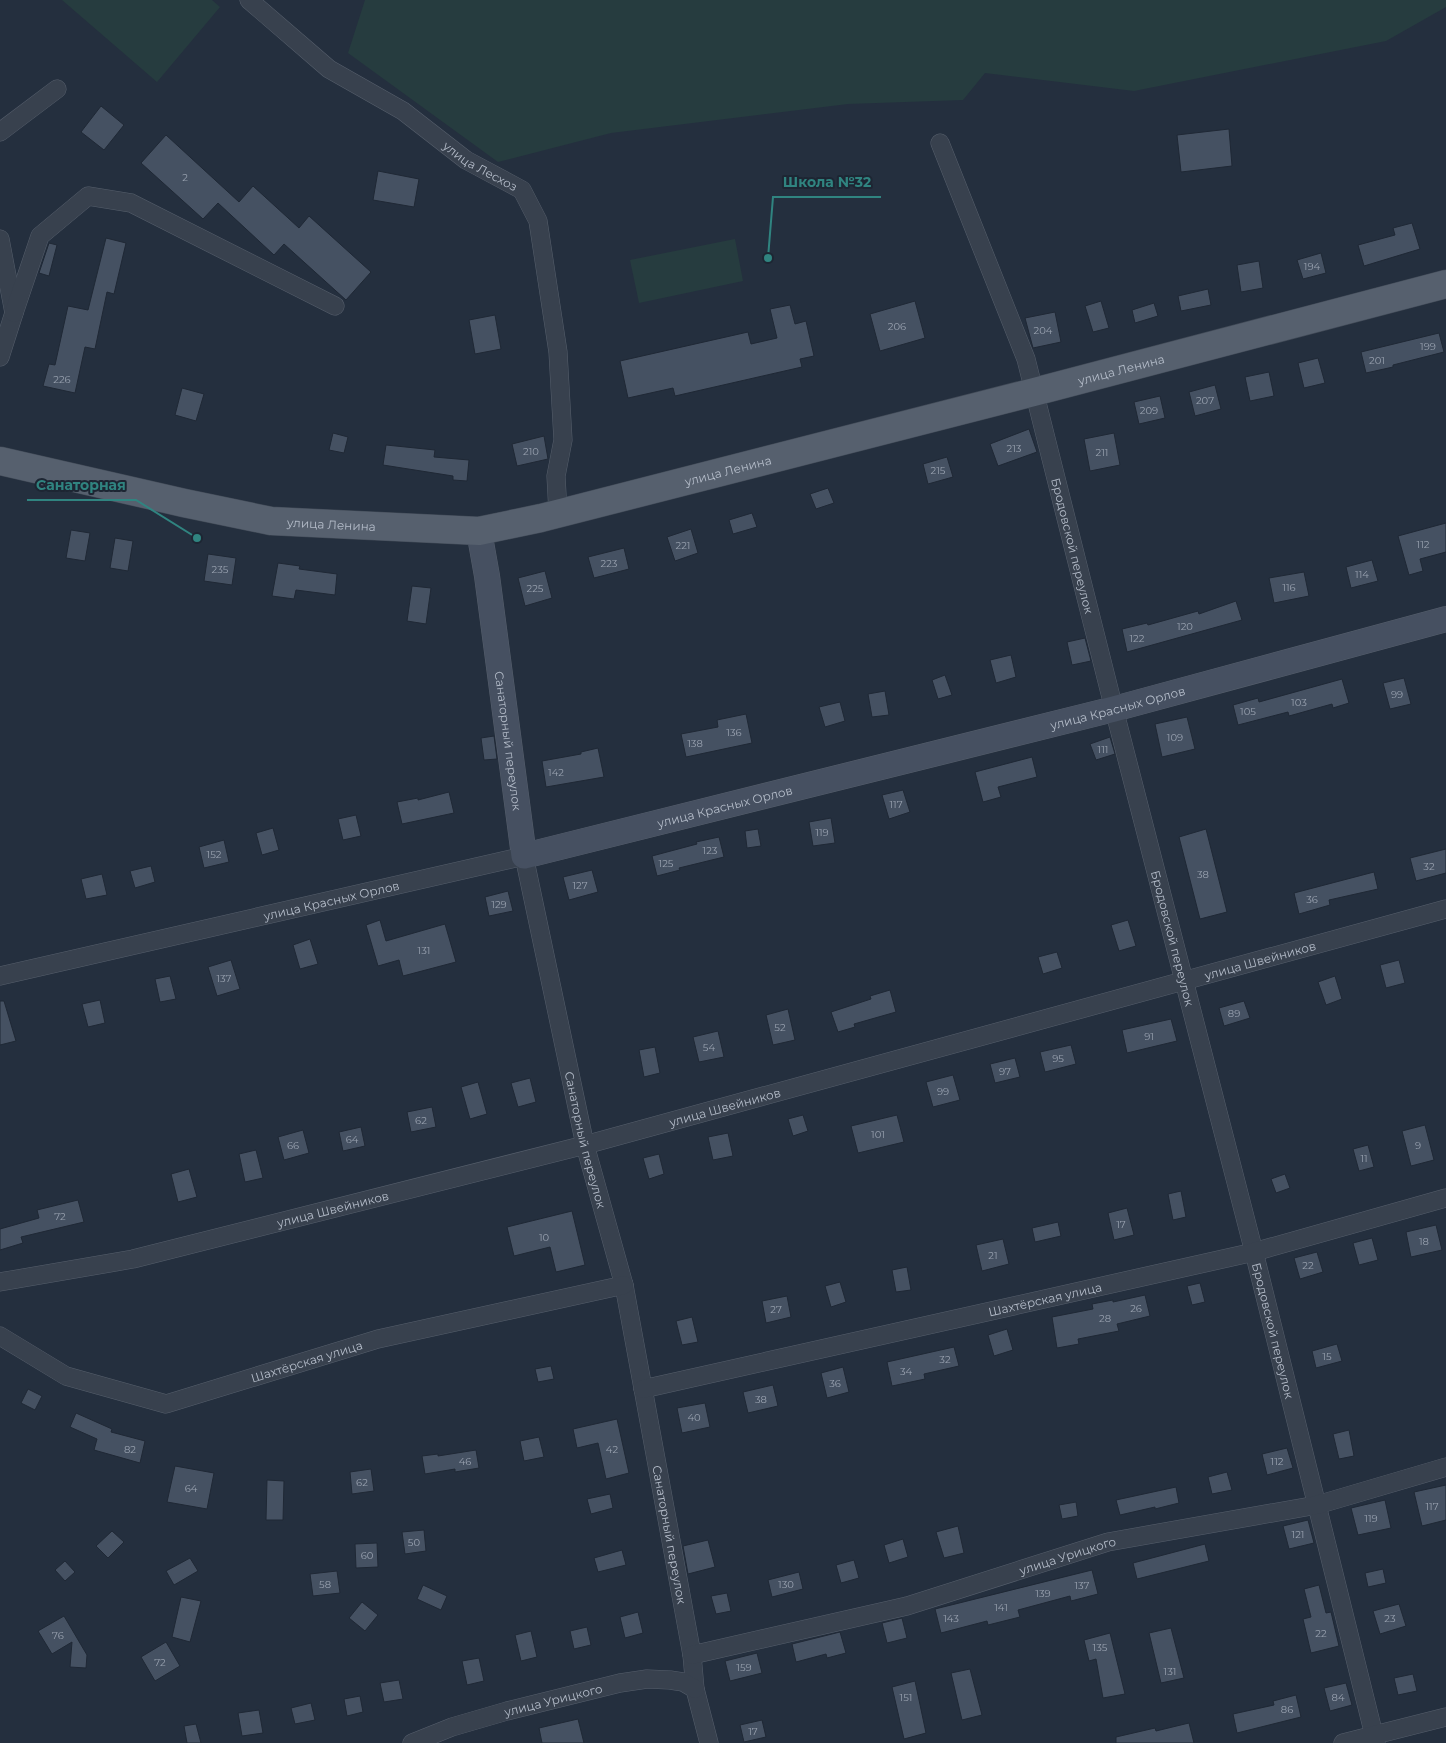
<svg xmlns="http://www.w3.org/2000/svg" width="1446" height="1743" viewBox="0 0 1446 1743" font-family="Montserrat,sans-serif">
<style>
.green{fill:#263c3f}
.building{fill:#455162;stroke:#1f2835}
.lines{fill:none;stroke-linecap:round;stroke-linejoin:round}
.street-casing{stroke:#565f6c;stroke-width:19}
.secondary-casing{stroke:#565f6c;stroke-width:26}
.primary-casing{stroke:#414a57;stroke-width:29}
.street{stroke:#38414e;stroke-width:18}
.secondary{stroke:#465061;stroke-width:25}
.primary{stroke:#56606e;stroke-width:28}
.labels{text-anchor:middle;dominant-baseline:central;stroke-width:4;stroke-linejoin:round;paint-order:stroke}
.number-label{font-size:10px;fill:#98a1af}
.street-label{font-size:12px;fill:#b4bcc9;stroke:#1d2633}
.leader{fill:none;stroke:#308480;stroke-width:2}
.callout-dot{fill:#308480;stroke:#1d2633;stroke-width:2}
.callout-label{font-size:14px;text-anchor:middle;font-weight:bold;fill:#308480;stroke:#1d2633;stroke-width:4;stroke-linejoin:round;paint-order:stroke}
</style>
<rect width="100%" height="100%" fill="#242f3e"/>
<path class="green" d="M62 0H212L220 7 157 82Z
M365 0H1446V7L1386 41 1134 91 985 73 963 100 848 104 611 133 498 162 348 53Z
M735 239 743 281 639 303 630 260Z"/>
<path class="building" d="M101 106 124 125 104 150 81 132Z
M1229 129 1232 166 1181 172 1177 135Z
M166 135 239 202 253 186 299 228 309 216 371 272 346 300 284 244 274 255 218 203 203 219 141 163Z
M378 171 419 179 414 207 373 200Z
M1412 223 1420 249 1364 266 1358 245 1395 235 1393 228Z
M106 238 126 243 114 294 107 292 95 349 85 347 75 393 43 386 49 364 55 365 68 306 88 310Z
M49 243 57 245 49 276 39 273Z
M1321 253 1326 273 1303 279 1297 260Z
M1259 261 1263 288 1241 292 1237 265Z
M1208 289 1211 305 1181 311 1178 296Z
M915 301 925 338 880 351 870 314Z
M1101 301 1109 328 1093 332 1085 306Z
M1154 303 1158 316 1135 323 1132 310Z
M790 305 795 324 806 321 814 356 800 359 802 367 675 396 673 388 628 398 620 361 748 332 751 344 777 338 770 309Z
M1055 312 1061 342 1033 348 1025 318Z
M495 315 501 349 475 354 469 320Z
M1439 333 1444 352 1393 365V367L1366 373 1361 352Z
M1318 358 1325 383 1304 388 1298 363Z
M1269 372 1274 396 1250 401 1245 377Z
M1215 385 1221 409 1195 416 1189 392Z
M182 388 204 394 196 421 175 415Z
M1160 396 1165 418 1139 424 1134 402Z
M1029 429 1037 452 998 466 990 444Z
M333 433 348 437 344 453 329 450Z
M1114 433 1120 465 1090 471 1084 439Z
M544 436 548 459 517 466 512 444Z
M386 445 435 450 434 457 469 460 467 481 453 480V476L383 465Z
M947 457 953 477 928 484 923 464Z
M828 488 834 503 816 509 810 494Z
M752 513 757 527 733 534 729 520Z
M1446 523V552L1420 559 1423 571 1409 575 1398 536Z
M691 529 698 553 675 561 667 537Z
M71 530 90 533 85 561 66 558Z
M115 538 133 541 128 571 110 568Z
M624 548 629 569 594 578 588 557Z
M208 554 236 558 232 585 204 581Z
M1372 560 1378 581 1351 588 1346 567Z
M278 563 300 566 299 569 337 574 335 595 296 590 294 599 272 596Z
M545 571 552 598 525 606 518 578Z
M1304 572 1309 596 1274 603 1269 578Z
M412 586 431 588 426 624 407 621Z
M1236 601 1242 620 1127 652 1122 629 1147 623 1148 625 1198 611 1199 614Z
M1085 638 1091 661 1072 665 1067 642Z
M1011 655 1016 677 996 683 990 660Z
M945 675 952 695 938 699 932 680Z
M1404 678 1411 704 1390 709 1383 683Z
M1342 679 1349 703 1333 708 1332 704 1289 716 1288 712 1238 725 1233 705 1258 698 1259 702Z
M885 691 889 715 872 717 868 694Z
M840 702 845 721 825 727 819 707Z
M746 714 752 743 686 757 681 734 718 727 717 720Z
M1187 717 1195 749 1162 757 1155 724Z
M494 736 497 759 484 760 481 738Z
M1110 737 1115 754 1096 760 1090 744Z
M598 748 604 777 546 787 542 761 581 754V752Z
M1032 757 1037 777 998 787 1001 797 983 802 975 772Z
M903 790 910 812 889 819 882 795Z
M449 792 454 813 402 824 397 802 418 798V800Z
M356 815 361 836 343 840 338 819Z
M831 818 835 843 813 846 809 822Z
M273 828 279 850 262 855 256 833Z
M758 829 761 846 747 848 745 831Z
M1206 829 1227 912 1200 919 1179 837Z
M719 837 724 857 679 868 680 870 657 876 652 856 697 844 696 842Z
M224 840 229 862 204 868 199 847Z
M1446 849V873L1416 881 1410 858Z
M151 866 155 882 135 888 130 871Z
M592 870 598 892 569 900 563 877Z
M1374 872 1378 889 1329 900 1330 905 1299 914 1294 893Z
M102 874 107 895 86 899 81 879Z
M508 891 513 911 489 916 485 897Z
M380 920 386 941 445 924 456 962 403 976 399 960 378 966 366 925Z
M1128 920 1136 946 1119 951 1111 925Z
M310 939 318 964 300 969 293 945Z
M1057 952 1062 968 1043 974 1038 957Z
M231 960 240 989 217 996 208 967Z
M1399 960 1405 983 1386 988 1380 965Z
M170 976 176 999 160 1002 155 979Z
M1335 976 1342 999 1326 1005 1318 982Z
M890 990 896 1012 854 1024 855 1027 838 1032 831 1012 871 999 870 996Z
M100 1000 105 1023 88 1027 82 1004Z
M0 1001H4L16 1041 0 1045Z
M1244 1001 1250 1018 1224 1026 1219 1008Z
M788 1009 795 1040 773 1045 766 1015Z
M1171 1019 1177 1041 1127 1053 1122 1030Z
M718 1031 724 1057 699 1062 693 1037Z
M1071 1045 1076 1064 1045 1072 1040 1052Z
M655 1047 660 1073 644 1077 639 1050Z
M1015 1058 1020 1077 995 1083 990 1064Z
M953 1075 960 1100 933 1107 926 1082Z
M530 1078 536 1102 518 1107 511 1083Z
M478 1082 487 1114 470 1119 461 1087Z
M432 1107 436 1127 411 1132 407 1112Z
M803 1115 808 1131 793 1136 788 1119Z
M897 1115 904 1142 858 1153 851 1126Z
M1425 1125 1434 1160 1411 1166 1402 1131Z
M361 1127 365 1146 343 1151 339 1132Z
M303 1130 309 1153 284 1160 278 1137Z
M728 1133 733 1156 713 1160 708 1137Z
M1368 1145 1374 1167 1359 1171 1353 1149Z
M256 1150 263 1178 245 1182 239 1154Z
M659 1154 664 1174 649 1179 643 1158Z
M189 1169 197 1197 178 1202 171 1174Z
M1285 1174 1290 1188 1276 1193 1271 1179Z
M1181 1191 1186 1217 1173 1220 1168 1194Z
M78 1200 84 1222 21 1237 23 1243 0 1250V1229L39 1218 37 1210Z
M1127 1208 1134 1235 1114 1240 1108 1213Z
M572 1211 585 1265 556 1272 550 1247 514 1256 507 1227Z
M1058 1222 1061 1236 1035 1242 1032 1228Z
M1436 1225 1442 1250 1411 1257 1406 1232Z
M1372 1238 1378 1260 1359 1265 1353 1243Z
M1003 1239 1009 1264 982 1271 976 1245Z
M1317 1252 1323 1272 1300 1279 1294 1258Z
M907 1267 911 1290 896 1292 892 1270Z
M840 1282 846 1302 831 1307 825 1286Z
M1200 1283 1205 1302 1192 1305 1187 1286Z
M1145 1295 1150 1316 1117 1324 1119 1331 1078 1339 1079 1344 1057 1348 1052 1317 1093 1309 1092 1304 1113 1300V1302Z
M787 1296 791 1317 766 1323 762 1301Z
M692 1317 698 1342 682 1345 676 1321Z
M1007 1329 1013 1350 994 1356 988 1335Z
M1337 1344 1342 1361 1316 1368 1312 1351Z
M954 1347 959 1366 924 1374 925 1379 892 1386 887 1362Z
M551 1366 554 1379 538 1382 535 1369Z
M843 1367 849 1392 827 1398 821 1373Z
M773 1385 778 1406 748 1413 743 1392Z
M28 1389 42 1396 35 1410 21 1403Z
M705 1403 710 1427 682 1433 677 1408Z
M76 1413 112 1429 111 1432 145 1441 140 1463 94 1450 97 1439 70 1427Z
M617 1419 629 1473 606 1479 598 1443 577 1448 573 1429Z
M1349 1430 1354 1456 1339 1459 1333 1434Z
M539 1437 544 1457 524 1461 520 1441Z
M1287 1448 1293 1468 1267 1475 1262 1454Z
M476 1450 479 1468 455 1472V1469L425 1474 422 1456 438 1454V1456Z
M175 1466 214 1473 207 1509 167 1502Z
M371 1469 374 1491 352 1494 350 1472Z
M1227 1472 1232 1490 1212 1494 1208 1477Z
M267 1480 284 1481 283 1520H266Z
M1446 1485V1520L1422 1526 1414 1492Z
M1176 1487 1179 1503 1155 1509V1507L1120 1515 1116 1500Z
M610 1494 613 1508 591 1514 587 1499Z
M1385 1500 1391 1528 1358 1535 1351 1508Z
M1076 1502 1078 1516 1062 1519 1059 1505Z
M1308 1520 1314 1543 1289 1549 1283 1526Z
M958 1526 964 1553 944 1558 936 1532Z
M424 1530 426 1551 405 1554 402 1532Z
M112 1531 124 1542 108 1558 96 1546Z
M903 1539 908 1557 889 1563 884 1545Z
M708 1540 715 1567 688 1574 683 1546Z
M377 1543 378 1567 356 1568 355 1544Z
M1205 1544 1209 1561 1137 1579 1133 1563Z
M622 1550 626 1565 598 1572 594 1558Z
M190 1558 198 1571 174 1585 166 1571Z
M854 1560 859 1578 841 1583 836 1565Z
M65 1561 75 1572 65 1581 55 1570Z
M1383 1569 1386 1583 1368 1587 1365 1573Z
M1092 1570 1098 1594 1071 1601 1070 1596 1018 1610 1020 1617 988 1625 987 1621 941 1633 935 1609Z
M337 1571 340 1593 313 1596 310 1574Z
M799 1572 803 1589 772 1597 768 1580Z
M423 1585 447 1596 441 1610 417 1599Z
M1319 1585 1326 1613 1331 1612 1339 1646 1311 1653 1303 1619 1311 1617 1304 1589Z
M727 1593 731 1611 716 1614 711 1596Z
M181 1597 201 1601 190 1642 172 1637Z
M362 1602 378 1615 365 1631 349 1618Z
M1399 1604 1406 1626 1380 1634 1373 1611Z
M638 1612 643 1633 625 1638 620 1617Z
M64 1616 87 1655 86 1668 70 1667 72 1642 52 1654 38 1631Z
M902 1618 907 1638 887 1643 882 1623Z
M587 1627 591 1645 574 1649 570 1631Z
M1171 1628 1184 1678 1161 1683 1149 1633Z
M531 1631 537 1657 521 1661 515 1635Z
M840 1632 846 1653 827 1658 826 1654 796 1662 792 1644Z
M1110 1633 1125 1694 1103 1698 1096 1659 1089 1661 1084 1640Z
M166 1642 180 1666 155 1681 141 1657Z
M757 1653 762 1673 730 1681 725 1661Z
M479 1658 484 1681 467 1685 462 1661Z
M970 1669 982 1715 962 1720 951 1673Z
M1413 1674 1417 1691 1398 1695 1394 1678Z
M399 1680 403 1699 384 1702 380 1683Z
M915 1681 926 1733 904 1739 892 1687Z
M1346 1683 1352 1705 1330 1711 1324 1688Z
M1296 1695 1301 1717 1237 1733 1233 1714 1274 1705 1273 1701Z
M360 1696 363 1712 347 1716 344 1699Z
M311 1703 315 1720 295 1724 291 1708Z
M259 1710 263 1733 242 1736 238 1713Z
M578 1719 584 1743H542L539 1728Z
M762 1720 766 1737 744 1742 740 1725Z
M1189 1723 1194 1743H1116V1737L1155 1728 1156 1731Z
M196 1724 201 1743H187L184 1726Z"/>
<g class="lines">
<defs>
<g id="street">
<path id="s1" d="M249 0 329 69 403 111 466 160 522 190 538 221 558 352 563 440 556 476 558 513"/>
<path d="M0 132 57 89"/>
<path id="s2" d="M940 143 1026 359 1114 709 1254 1252 1376 1743"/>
<path d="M0 239 14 313 0 357"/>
<path d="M14 313 40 236 88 196 131 203 335 306"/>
<path id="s3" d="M0 976 524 856 585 1145 624 1285 692 1655 695 1689 709 1743"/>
<path id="s4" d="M0 1282 133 1259 585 1145 1446 909"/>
<path id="s5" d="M0 1336 66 1376 166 1404 378 1339 624 1285"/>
<path id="s6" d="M643 1389 1254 1252 1446 1198"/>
<path id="s7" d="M692 1655 907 1606 1108 1542 1317 1505 1446 1467"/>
<path id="s8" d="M412 1743 452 1727 507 1711 620 1683 647 1679 670 1680 683 1682 695 1689"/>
<path d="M1343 1743 1446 1717"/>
</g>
<g id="secondary">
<path id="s9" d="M479 531 487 576 524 856 1114 709 1446 619"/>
</g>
<g id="primary">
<path id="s10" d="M0 461 184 503 271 521 479 531 541 518 1034 392 1446 284"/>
</g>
</defs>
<use href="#street" class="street-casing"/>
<use href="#secondary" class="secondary-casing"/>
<use href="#primary" class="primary-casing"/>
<use href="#street" class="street"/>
<use href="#secondary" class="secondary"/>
<use href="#primary" class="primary"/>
</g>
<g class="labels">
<g class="number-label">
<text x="185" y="177">2</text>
<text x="1312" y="266">194</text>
<text x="897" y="326">206</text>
<text x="1043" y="330">204</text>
<text x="1428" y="346">199</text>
<text x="1377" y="360">201</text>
<text x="62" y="379">226</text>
<text x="1205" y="400">207</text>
<text x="1149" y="410">209</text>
<text x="1014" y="448">213</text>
<text x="531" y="451">210</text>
<text x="1102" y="452">211</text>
<text x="938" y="470">215</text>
<text x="1423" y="544">112</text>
<text x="683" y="545">221</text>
<text x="609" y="563">223</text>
<text x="220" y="569">235</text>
<text x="1362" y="574">114</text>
<text x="1289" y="587">116</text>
<text x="535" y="588">225</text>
<text x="1185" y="626">120</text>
<text x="1137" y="638">122</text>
<text x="1397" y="694">99</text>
<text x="1299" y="702">103</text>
<text x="1248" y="711">105</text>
<text x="734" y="732">136</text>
<text x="1175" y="737">109</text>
<text x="695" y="743">138</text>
<text x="1103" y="749">111</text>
<text x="556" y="772">142</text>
<text x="896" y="804">117</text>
<text x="822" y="832">119</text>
<text x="710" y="850">123</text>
<text x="214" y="854">152</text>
<text x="666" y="863">125</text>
<text x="1429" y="866">32</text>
<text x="1203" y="874">38</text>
<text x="580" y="885">127</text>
<text x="1312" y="899">36</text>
<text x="499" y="904">129</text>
<text x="424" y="950">131</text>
<text x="224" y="978">137</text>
<text x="1234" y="1013">89</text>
<text x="780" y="1027">52</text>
<text x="1149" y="1036">91</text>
<text x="709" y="1047">54</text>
<text x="1058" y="1058">95</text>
<text x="1005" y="1071">97</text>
<text x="943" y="1091">99</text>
<text x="421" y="1120">62</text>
<text x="878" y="1134">101</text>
<text x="352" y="1139">64</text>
<text x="293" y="1145">66</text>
<text x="1418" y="1145">9</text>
<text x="1364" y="1158">11</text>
<text x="60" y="1216">72</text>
<text x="1121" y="1224">17</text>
<text x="544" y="1237">10</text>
<text x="1424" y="1241">18</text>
<text x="993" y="1255">21</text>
<text x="1308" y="1265">22</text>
<text x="1136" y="1308">26</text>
<text x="776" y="1309">27</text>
<text x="1105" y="1318">28</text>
<text x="1327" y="1356">15</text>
<text x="945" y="1359">32</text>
<text x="906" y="1371">34</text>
<text x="835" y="1383">36</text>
<text x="761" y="1399">38</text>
<text x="694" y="1417">40</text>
<text x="130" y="1449">82</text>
<text x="612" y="1449">42</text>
<text x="465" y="1461">46</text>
<text x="1277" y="1461">112</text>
<text x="362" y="1482">62</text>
<text x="191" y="1488">64</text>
<text x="1432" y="1506">117</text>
<text x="1371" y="1518">119</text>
<text x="1298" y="1534">121</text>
<text x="414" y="1542">50</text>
<text x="367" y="1555">60</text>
<text x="325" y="1584">58</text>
<text x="786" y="1584">130</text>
<text x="1082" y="1585">137</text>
<text x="1043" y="1593">139</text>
<text x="1001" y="1607">141</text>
<text x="951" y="1618">143</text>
<text x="1390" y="1618">23</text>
<text x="1321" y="1633">22</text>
<text x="58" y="1635">76</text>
<text x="1100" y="1647">135</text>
<text x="160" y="1662">72</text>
<text x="744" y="1667">159</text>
<text x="1170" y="1671">131</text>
<text x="906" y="1697">151</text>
<text x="1338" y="1697">84</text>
<text x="1287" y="1709">86</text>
<text x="753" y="1731">17</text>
</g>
<g class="street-label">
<text stroke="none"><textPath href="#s1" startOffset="286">улица Лесхоз</textPath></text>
<text stroke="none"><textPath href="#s10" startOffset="1148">улица Ленина</textPath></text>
<text stroke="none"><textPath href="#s10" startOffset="742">улица Ленина</textPath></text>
<text stroke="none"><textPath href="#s10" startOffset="338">улица Ленина</textPath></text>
<text stroke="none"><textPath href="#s2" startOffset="425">Бродовской переулок</textPath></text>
<text stroke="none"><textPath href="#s9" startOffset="940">улица Красных Орлов</textPath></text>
<text stroke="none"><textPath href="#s9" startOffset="212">Санаторный переулок</textPath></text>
<text stroke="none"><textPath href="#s9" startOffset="535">улица Красных Орлов</textPath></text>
<text stroke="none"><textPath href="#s3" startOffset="340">улица Красных Орлов</textPath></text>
<text stroke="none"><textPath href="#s2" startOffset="830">Бродовской переулок</textPath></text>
<text stroke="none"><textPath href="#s4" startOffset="1301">улица Швейников</textPath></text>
<text stroke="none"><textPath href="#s4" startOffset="746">улица Швейников</textPath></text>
<text stroke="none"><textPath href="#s3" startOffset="828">Санаторный переулок</textPath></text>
<text stroke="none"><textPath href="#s4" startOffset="341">улица Швейников</textPath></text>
<text stroke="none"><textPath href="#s6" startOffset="412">Шахтёрская улица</textPath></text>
<text stroke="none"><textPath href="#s2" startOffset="1235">Бродовской переулок</textPath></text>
<text stroke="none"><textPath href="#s5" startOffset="328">Шахтёрская улица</textPath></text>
<text stroke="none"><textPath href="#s3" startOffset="1232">Санаторный переулок</textPath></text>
<text stroke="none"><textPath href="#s7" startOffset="389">улица Урицкого</textPath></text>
<text stroke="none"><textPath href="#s8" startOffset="148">улица Урицкого</textPath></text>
</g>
</g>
<path class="leader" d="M768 258L773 197H881M197 538L136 500H27"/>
<g class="callout-dot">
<circle cx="768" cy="258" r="5"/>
<circle cx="197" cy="538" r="5"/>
</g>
<g class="callout-label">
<text x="827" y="187">Школа №32</text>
<text x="81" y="490">Санаторная</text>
</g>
</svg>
